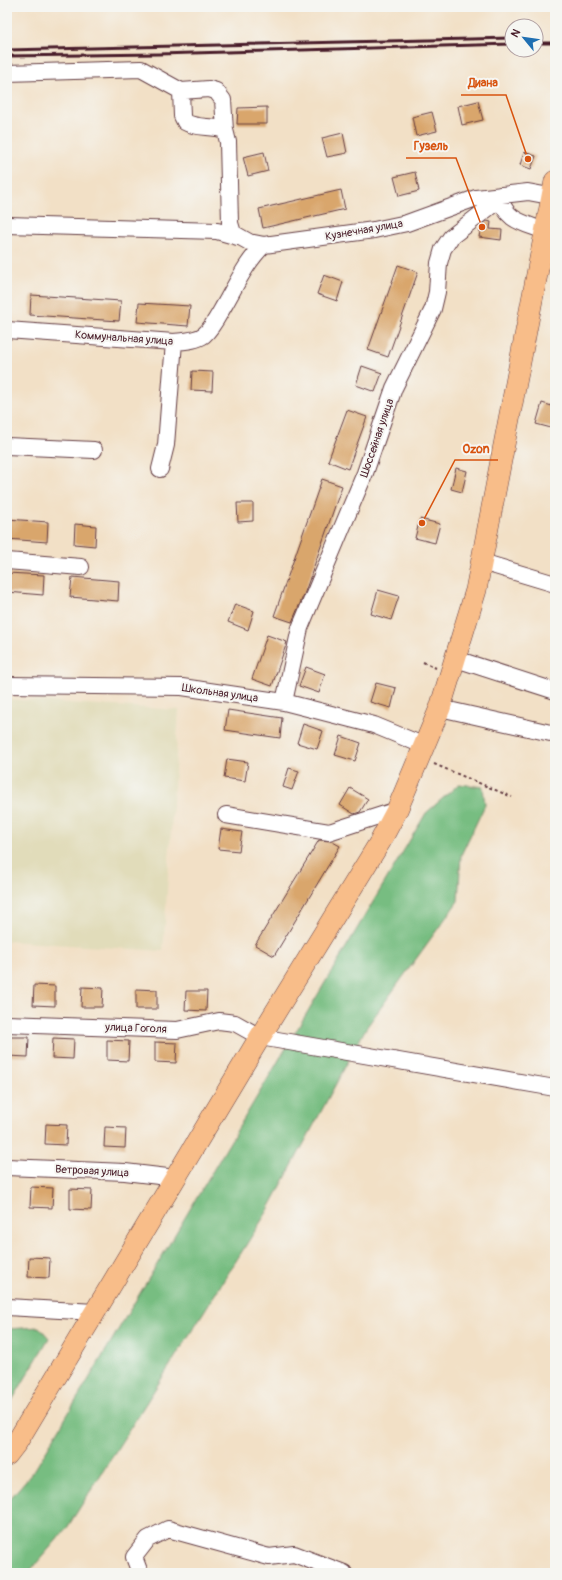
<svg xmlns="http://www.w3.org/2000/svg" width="562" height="1580" viewBox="0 0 562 1580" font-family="Pangolin,sans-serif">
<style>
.built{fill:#e1dcba}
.forest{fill:#77bd81;stroke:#606e56}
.building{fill:#d9a66c}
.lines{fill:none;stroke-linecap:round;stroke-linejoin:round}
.minor-casing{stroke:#633c42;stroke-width:18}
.major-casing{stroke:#633c42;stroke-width:22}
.path{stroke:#633c42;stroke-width:2;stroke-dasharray:3 3;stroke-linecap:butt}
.minor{stroke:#fff;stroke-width:16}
.major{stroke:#f8bd89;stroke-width:21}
.rail{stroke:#4a1f2b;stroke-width:3}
.labels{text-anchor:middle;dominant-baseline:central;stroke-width:4;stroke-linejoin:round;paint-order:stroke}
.street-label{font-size:11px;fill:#4a1f2b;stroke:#f6f6f2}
.leader{fill:none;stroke:#d8530f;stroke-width:1.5}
.callout-dot{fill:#d8530f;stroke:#f6f6f2;stroke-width:1.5}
.callout-label{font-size:12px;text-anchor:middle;font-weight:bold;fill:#d8530f;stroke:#f6f6f2;stroke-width:4;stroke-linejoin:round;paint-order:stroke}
</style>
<rect width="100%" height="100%" fill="#f6f6f2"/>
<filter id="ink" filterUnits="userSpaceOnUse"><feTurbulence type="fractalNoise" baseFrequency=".025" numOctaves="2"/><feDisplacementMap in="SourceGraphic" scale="8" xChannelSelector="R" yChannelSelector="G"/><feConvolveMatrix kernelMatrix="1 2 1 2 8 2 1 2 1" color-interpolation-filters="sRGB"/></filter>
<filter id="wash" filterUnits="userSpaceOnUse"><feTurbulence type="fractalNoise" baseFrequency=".012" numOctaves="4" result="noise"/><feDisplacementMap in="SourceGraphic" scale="16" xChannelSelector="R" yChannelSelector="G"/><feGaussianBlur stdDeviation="0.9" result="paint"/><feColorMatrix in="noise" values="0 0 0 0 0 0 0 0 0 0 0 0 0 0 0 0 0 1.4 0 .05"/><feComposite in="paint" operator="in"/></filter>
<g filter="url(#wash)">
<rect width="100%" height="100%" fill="#f2e0c6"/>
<path class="built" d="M7 699 179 710 163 951 7 941Z"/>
<path class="forest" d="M459 784 483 787 485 805 461 855 458 901 366 1028 267 1212 67 1528 28 1573H7V1502L34 1471 426 813Z
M39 1327 49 1338 7 1409V1329Z"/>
<g id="blocks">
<path class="building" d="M478 101 483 120 462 125 458 106Z
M267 107V124H237L238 108Z
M432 112 437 131 416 136 412 117Z
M343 133 347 153 327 157 322 138Z
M264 152 268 171 248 176 243 157Z
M524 152 536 156 531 169 520 165Z
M415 172 419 191 399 196 394 177Z
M341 190 345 209 263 228 259 209Z
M487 221 491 222 490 229 502 230 501 240 479 237 481 226Z
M398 265 418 272 388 357 368 350Z
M324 275 343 282 337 301 317 294Z
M31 295 121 301 119 321 30 315Z
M139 303 190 306 188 326 137 322Z
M362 366 382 373 375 392 356 385Z
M192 371 213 372 212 391 191 390Z
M542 403 555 407V429L536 424Z
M347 410 367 417 348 469 328 461Z
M456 468 467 471 462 492 451 489Z
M322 479 342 486 305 592 292 622 274 616Z
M237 503H253V521L238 522Z
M7 519 48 522 47 542 7 539Z
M420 519 440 524 435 543 415 538Z
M75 524 96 526 95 546 74 544Z
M7 573 44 575 43 595 7 592Z
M72 577 119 581 118 601 70 597Z
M378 590 399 596 391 620 371 614Z
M235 604 254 611 248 630 228 622Z
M267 635 287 642 272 686 252 679Z
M306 667 325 674 319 693 299 686Z
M376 683 396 688 391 708 370 702Z
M228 710 282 718 280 738 225 730Z
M303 724 323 731 317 749 297 743Z
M341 736 361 743 355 761 335 755Z
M227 759 248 762 245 781 224 778Z
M289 768 299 771 292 790 283 787Z
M350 788 368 799 360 812 354 814 340 805Z
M221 829 242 832 239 851 218 849Z
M319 840 331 841 340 846 274 956 255 945Z
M34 985 55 986V1006L33 1005Z
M82 987 103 988 102 1007H81Z
M136 989 157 990V1009H136Z
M186 991H207L206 1011 185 1010Z
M8 1037H29L28 1057 7 1056Z
M53 1038 74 1039 73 1059 52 1058Z
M107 1040 129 1041 128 1061 107 1060Z
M155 1042 177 1043 176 1063 155 1062Z
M46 1124 67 1125 66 1145 45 1144Z
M105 1127 126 1128 125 1148 104 1147Z
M31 1187 53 1188 52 1208 30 1207Z
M70 1189 92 1190 91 1210 70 1209Z
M29 1257 50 1258 49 1278 28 1277Z"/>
</g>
</g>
<g filter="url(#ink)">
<use href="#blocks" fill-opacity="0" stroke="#633c42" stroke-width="1"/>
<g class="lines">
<defs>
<path id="minor" d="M7 73 141 69 181 91 209 89 216 91 223 100 225 130 228 142 230 223 233 233 249 242 264 245 374 230 407 223 476 198 528 192 555 197
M181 91 182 116 185 122C197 129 212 125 225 130
M500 195C504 221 524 223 545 231
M7 225 217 231 238 237
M7 330 174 342C183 341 196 341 204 335 213 327 219 314 225 304 237 283 247 261 264 245
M7 446 94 450
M160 469 166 445 174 342
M7 561 81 567
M482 562 555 584
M456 659 555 691
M7 685 182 687 284 702 374 725 425 746
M284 702 300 628 365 473 394 388 433 309 437 292 439 263 443 249 451 237 491 206 500 195
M440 708 555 734
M226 815 329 832 397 810
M7 1024 177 1030 219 1021 235 1023 260 1037 555 1088
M7 1167 125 1172 176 1178
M7 1307 95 1312
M140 1573 134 1557 148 1539 168 1529 269 1557 294 1554 344 1573"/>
<path id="major" d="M7 1455 17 1442 260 1037 380 842 397 810 440 708 476 590 555 181"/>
</defs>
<use href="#minor" class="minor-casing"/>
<use href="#major" class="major-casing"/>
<path class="path" d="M423 662 436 668
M434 764 512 797"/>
<use href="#minor" class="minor"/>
<use href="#major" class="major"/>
<path class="rail" d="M536 43H555
M7 50 512 38
M7 56 159 54 512 44"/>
</g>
</g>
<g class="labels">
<g class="street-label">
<text transform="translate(364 230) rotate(-10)">Кузнечная улица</text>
<text transform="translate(124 338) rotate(4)">Коммунальная улица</text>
<text transform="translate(377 438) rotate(-71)">Шоссейная улица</text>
<text transform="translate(220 693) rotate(8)">Школьная улица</text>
<text transform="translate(136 1028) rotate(2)">улица Гоголя</text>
<text transform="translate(92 1171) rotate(3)">Ветровая улица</text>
</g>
</g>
<path class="leader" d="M528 159L506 95H461M482 227L456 158H406M422 523L455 460H498"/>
<g class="callout-dot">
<circle cx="528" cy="159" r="4"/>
<circle cx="482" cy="227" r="4"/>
<circle cx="422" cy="523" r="4"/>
</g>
<g class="callout-label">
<text x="483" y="87">Диана</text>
<text x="431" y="150">Гузель</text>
<text x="476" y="453">Ozon</text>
</g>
<rect width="562" height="1580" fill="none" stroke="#f6f6f2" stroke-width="24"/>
<g transform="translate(524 38) rotate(299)"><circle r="19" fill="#f6f6f2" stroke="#b1a0a2"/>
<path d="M0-3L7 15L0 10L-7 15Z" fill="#1f6fb2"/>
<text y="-6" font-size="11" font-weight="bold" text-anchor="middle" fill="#4a1f2b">N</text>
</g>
</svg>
